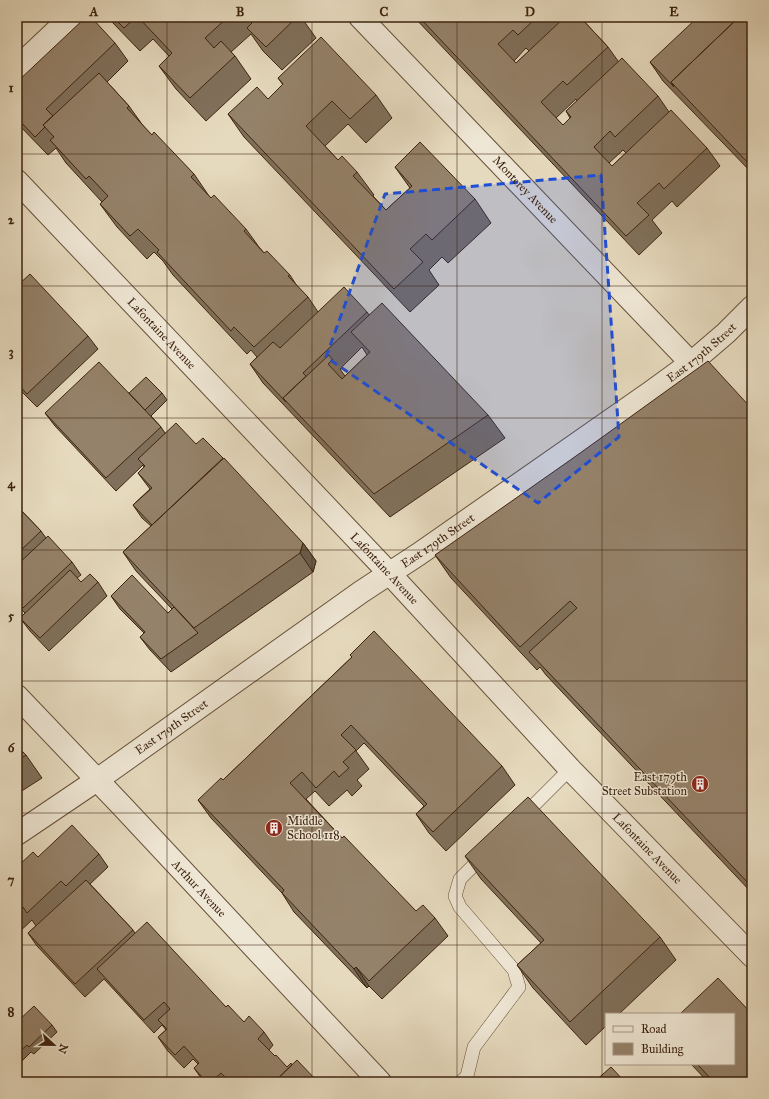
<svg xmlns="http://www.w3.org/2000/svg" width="769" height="1099" viewBox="0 0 769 1099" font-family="'IM FELL Great Primer',serif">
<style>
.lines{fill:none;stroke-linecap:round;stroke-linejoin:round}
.lane-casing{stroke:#67513b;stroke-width:14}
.street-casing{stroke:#67513b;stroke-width:24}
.lane{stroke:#efe7d5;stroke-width:13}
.street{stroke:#efe7d5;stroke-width:22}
.wall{fill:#80705b;stroke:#3d230f;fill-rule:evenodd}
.shaded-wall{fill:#685b4a;stroke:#3d230f}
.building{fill:#95826a;stroke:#3d230f}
.marked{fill:#1d4ed8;fill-opacity:0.2;stroke:#1d4ed8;stroke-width:3;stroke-dasharray:8 5;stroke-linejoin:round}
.grid{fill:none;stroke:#3d230f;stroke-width:1;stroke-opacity:0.55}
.labels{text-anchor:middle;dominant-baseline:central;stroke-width:3;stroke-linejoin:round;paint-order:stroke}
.street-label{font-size:12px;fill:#3d230f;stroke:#efe7d5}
.poi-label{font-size:12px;fill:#3d230f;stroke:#efe7d5;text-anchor:end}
.neatline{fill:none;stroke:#3d230f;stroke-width:1.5}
.grid-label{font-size:13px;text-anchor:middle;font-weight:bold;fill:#3d230f}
</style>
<rect width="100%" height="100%" fill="#e6dabe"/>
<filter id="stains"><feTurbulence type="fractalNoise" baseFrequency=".005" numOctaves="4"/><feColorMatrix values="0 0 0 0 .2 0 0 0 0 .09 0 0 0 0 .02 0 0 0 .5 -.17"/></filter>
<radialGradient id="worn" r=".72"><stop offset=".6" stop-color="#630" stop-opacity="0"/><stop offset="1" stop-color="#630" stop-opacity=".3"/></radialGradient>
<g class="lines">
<defs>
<path id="lane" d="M523 816 570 769
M461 1082 467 1076 474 1047 519 987 514 970 460 907 455 896 460 879 485 854"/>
<g id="street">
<path id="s1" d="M360 17 691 363"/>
<path d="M17 68 71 17"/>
<path id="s2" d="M17 181 390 574 570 769 752 956"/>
<path id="s3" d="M17 696 121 805 380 1082"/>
<path id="s4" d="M17 834 97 780 361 592 419 554 651 392 691 363 726 333 752 307"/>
</g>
</defs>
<use href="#lane" class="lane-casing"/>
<use href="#street" class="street-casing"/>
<use href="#lane" class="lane"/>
<use href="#street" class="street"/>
</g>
<path class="wall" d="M109 17H301L316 38 282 70 263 51 251 34 231 52 235 56 251 79 206 121 176 89 159 66 169 56 153 39 140 51 113 23Z
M414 17H580L608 47 618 61 658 96 669 112 707 148 720 166 677 207 672 201 652 220 662 233 639 255ZM526 48 529 51 516 63 514 61ZM576 99 577 101 566 111 570 118 563 125 556 118ZM623 150 626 153 612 166 609 163Z
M752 17V173L663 81 650 62Z
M115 43 128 61 107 82 129 106 144 127 152 135 194 174 209 196 246 229 259 247 264 253 290 275 297 286 308 297 318 312H367L369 315 488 415 505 438 390 517 263 383 250 364 257 357 251 350 247 354 173 275 163 261 154 252 147 259 117 227 100 204 105 199 102 202 66 163 56 148 48 155 17 123V82ZM362 347 367 355 345 376 340 369Z
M278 78 376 95 392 118 366 143 348 124 325 146 338 160 357 172 374 195 373 196 386 210 410 188 395 167 475 199 491 223 448 263 442 257 429 270 439 285 410 312 244 137 228 114 268 99 283 85Z
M17 279 20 283 88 336 98 349 37 407 17 387Z
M129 393H162L167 400 151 416 161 427 165 433 196 444 303 543 316 561 313 572 171 672 150 650 140 637 144 633 120 609 111 596 168 613 172 609 136 571 123 552 151 526 142 518 133 505 150 489 138 473 144 467 143 465 116 491 55 426 45 413Z
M752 409V893L546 675 540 667 537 670 451 578 435 555Z
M17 506 41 531 46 538 72 562 81 575 77 578 81 582H98L107 596 49 651 30 631 20 618 25 613 17 605Z
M350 655 502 766 515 785 446 851 429 833 416 814 424 806 364 743 356 751 369 769 357 780 362 786 352 796 347 790 329 806 315 791 306 799 342 838 416 911 435 918 448 936 382 999 369 986 367 988 294 912 282 893 211 818 198 800 223 780 352 657Z
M17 746 26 755 42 778 17 794Z
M99 854 108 867 90 884 133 930 135 933 226 1007 244 1022 264 1032 273 1045 269 1050 275 1056 287 1067 318 1082H197L201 1078 194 1068 198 1064 193 1059 184 1068 167 1050 158 1037 166 1030 162 1025 154 1033 104 979 85 997 37 946 28 933 36 926 32 920 17 934V867L38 857Z
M465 856 660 937 676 960 619 1014H606V1026L586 1045 533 988 517 965 541 943 481 879Z
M17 1022 52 1025 57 1032 34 1054 31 1052 17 1066Z
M691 1064H734L752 1082H708Z"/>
<path class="shaded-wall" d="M303 543 316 561 313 572 300 553Z
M356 967 369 986 367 988 354 969Z"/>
<path class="building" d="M86 17H91L115 43 46 109 53 116 43 125 45 127 35 137 17 118V82Z
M113 17H136L124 28Z
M138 17H228L205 38 214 48 221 41 235 56 190 98 159 66 172 53Z
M247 17H297L266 47 247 28 252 23Z
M419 17H537L518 35 513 30 498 44 516 63 565 17H580L608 47 567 85 563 81 541 102 563 125 571 117 566 111 622 58 658 96 615 137 610 131 594 147 612 166 671 110 707 148 664 189 659 183 637 203 649 215 626 236Z
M698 17H739L671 82 674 87 650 62Z
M739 17H752V167L671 82Z
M321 37 376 95 350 119 332 101 306 126 338 160 342 156 357 172 353 176 386 210 412 186 395 167 420 142 475 199 432 240 426 234 410 249 423 262 394 289 228 114 257 87 268 99 283 84 278 78Z
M99 73 129 106 127 108 152 135 154 132 194 174 191 177 211 198 214 195 246 229 244 231 264 253 267 251 290 275 288 276 308 297 254 347 234 327 231 331 157 252 159 250 138 229 130 236 100 204 108 196 89 176 86 179 50 140 54 137 43 125Z
M30 274 88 336 27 394 17 383V286Z
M344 287 367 312 303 373 306 376 283 398 286 402 250 364 273 342 280 348Z
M382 303 488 415 374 494 283 398 329 355 333 360 328 364 342 379 370 352 351 332Z
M708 361 752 409V887L529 652 577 608 570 601 520 647 435 555 576 456Z
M99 362 161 427 106 478 45 413Z
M146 377 162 393 145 410 129 393Z
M176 423 196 444 203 438 223 458 152 525 133 505 152 488 138 473 145 466 138 459Z
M224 458 303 543 300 553 194 628 123 552Z
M17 506 41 531 17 554Z
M48 536 72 562 23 608 17 602V565Z
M70 570 81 582 90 574 98 582 40 638 20 618Z
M132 575 168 613 174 607 198 633 161 659 140 637 145 632 111 596Z
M374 631 502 766 433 832 416 814 427 804 351 725 341 735 356 750 343 762 349 768 339 777 334 771 316 788 302 772 290 783 342 838 344 836 416 911 423 905 435 918 369 981 356 967 354 969 282 893 284 890 198 800 221 778 223 780 352 657 350 655Z
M17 746 26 755 17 761Z
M528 797 660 937 570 1022 517 965 544 940 465 856Z
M72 825 99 854 66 886 61 881 27 913 23 907 17 912V867L33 852 38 857Z
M86 880 133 930 75 984 28 933Z
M147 922 226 1007 228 1005 244 1022 249 1016 264 1032 258 1039 275 1056 276 1055 287 1067 291 1063 292 1065 274 1082H222L226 1078 221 1073 211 1082H197L202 1077 194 1068 199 1063 184 1046 175 1055 158 1037 167 1029 158 1020 170 1009 164 1002 144 1020 97 969Z
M718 978 752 1014V1082H714L697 1064H734V1014H680Z
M34 1006 52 1025 29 1047 27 1045 17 1054V1022Z
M297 1060 318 1082H274Z
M611 1067 625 1082H594Z"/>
<path class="marked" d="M601 175 619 437 538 503 326 357 385 194Z"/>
<path class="grid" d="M167 17V1082M312 17V1082M457 17V1082M602 17V1082M17 154H752M17 286H752M17 418H752M17 550H752M17 681H752M17 813H752M17 945H752"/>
<defs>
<symbol id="building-disc" viewBox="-11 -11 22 22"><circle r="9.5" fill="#8f2418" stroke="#efe7d5"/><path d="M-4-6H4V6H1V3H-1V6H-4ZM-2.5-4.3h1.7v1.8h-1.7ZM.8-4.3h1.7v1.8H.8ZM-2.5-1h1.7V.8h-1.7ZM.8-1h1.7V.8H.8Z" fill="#fff"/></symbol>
</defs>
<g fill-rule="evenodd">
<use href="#building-disc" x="690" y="774" width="20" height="20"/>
<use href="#building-disc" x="264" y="818" width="20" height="20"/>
</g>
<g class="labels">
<g class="street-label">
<text stroke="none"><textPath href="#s1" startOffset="239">Monterey Avenue</textPath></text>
<text stroke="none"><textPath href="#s2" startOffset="210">Lafontaine Avenue</textPath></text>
<text stroke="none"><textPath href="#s4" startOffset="837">East 179th Street</textPath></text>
<text stroke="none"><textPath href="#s4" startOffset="513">East 179th Street</textPath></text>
<text stroke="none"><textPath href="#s2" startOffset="534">Lafontaine Avenue</textPath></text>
<text stroke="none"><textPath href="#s4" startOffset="188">East 179th Street</textPath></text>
<text stroke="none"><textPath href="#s2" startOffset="918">Lafontaine Avenue</textPath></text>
<text stroke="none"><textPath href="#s3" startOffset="265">Arthur Avenue</textPath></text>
</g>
<g class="poi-label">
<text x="687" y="777">East 179th<tspan x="687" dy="14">Street Substation</tspan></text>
<text x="287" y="821" text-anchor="start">Middle<tspan x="287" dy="14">School 118</tspan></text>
</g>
</g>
<rect width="769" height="1099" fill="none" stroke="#e6dabe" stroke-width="44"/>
<rect x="605" y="1013" width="130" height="52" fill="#efe7d5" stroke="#a89986"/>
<rect x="613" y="1026" width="20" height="6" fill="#efe7d5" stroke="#a89986"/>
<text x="641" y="1033" font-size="12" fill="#3d230f">Road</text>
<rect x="613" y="1043" width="20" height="12" fill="#95826a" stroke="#a89986"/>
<text x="641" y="1053" font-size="12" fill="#3d230f">Building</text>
<g transform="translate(54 1045) rotate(112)" stroke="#efe7d5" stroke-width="3" paint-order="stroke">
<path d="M0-3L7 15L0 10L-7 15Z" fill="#3d230f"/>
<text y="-6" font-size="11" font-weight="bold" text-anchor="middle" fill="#3d230f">N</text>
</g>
<rect x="22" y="22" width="725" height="1055" class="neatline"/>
<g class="grid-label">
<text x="94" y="16">A</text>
<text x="240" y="16">B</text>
<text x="384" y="16">C</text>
<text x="530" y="16">D</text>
<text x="674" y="16">E</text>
<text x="11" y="92">1</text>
<text x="11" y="224">2</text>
<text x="11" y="356">3</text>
<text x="11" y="488">4</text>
<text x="11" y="620">5</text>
<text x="11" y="752">6</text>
<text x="11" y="884">7</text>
<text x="11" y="1016">8</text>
</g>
<rect width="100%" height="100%" filter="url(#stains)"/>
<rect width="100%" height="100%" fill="url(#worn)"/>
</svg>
